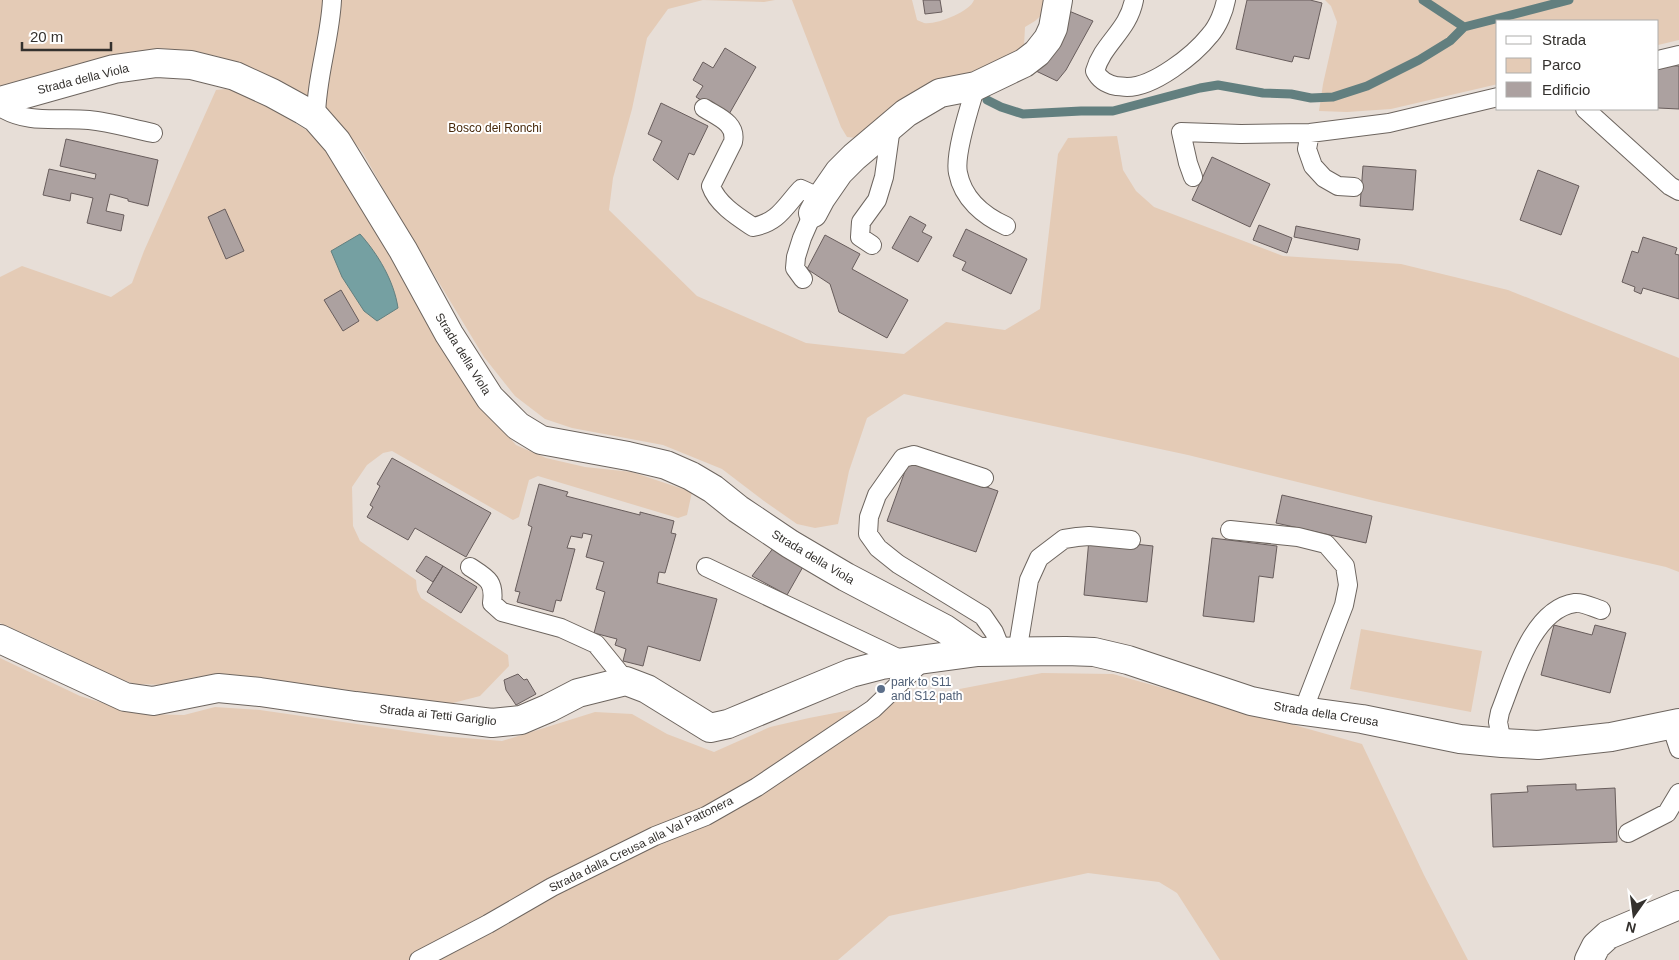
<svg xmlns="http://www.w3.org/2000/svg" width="1679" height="960" viewBox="0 0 1679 960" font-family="Helvetica,sans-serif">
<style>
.green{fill:#e4cbb6}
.water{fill:#75a0a2;stroke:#627f7f}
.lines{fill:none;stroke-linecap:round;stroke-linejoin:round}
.stream{stroke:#627f7f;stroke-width:9}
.building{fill:#aca1a0;stroke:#685d5c}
.service-casing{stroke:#6d655f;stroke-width:20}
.minor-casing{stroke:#6d655f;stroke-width:30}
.service{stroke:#fff;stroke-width:18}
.minor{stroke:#fff;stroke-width:28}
.service-dot{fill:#5c6f8a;stroke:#fff;stroke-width:2}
.labels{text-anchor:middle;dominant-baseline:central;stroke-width:4;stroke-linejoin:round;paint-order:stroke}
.street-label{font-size:12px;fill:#34312e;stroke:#fff}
.park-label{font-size:12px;fill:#47290b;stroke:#fff}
.service-label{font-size:12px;fill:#4e5e75;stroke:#fff;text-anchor:start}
</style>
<rect width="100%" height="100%" fill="#e7ded7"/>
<path class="green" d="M0 0H775L764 2 703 0 668 9 647 38 632 109 613 178 609 210 697 296 806 343 904 354 946 322 1005 330 1040 309 1058 154 1068 138 1117 136 1123 170 1136 191 1154 207 1283 256 1401 264 1508 290 1679 358V572L1666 567 1375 501 1188 455 904 394 867 418 849 471 838 524 815 528 797 524 764 501 722 469 663 445 572 428 545 419 515 396 484 357 398 215 363 153 326 108 278 83 217 56 160 48 0 87Z
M792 0H912L917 20C919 21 922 22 924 23 936 25 970 12 974 0H1047V10L1035 21 1025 27 1024 46 1015 59 857 138 847 137 841 127Z
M1325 0H1679V40L1658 45V21H1498V84L1391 109 1347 112 1319 111 1323 84 1337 22 1331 6Z
M225 89 248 93 325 142 493 419 516 445 546 458 585 467 632 472 692 492 687 515 678 518 538 476 529 480 519 517 513 520 392 451 383 453 367 465 352 487 353 526 360 541 416 580 417 590 421 598 508 655 509 666 480 696 449 704 238 675 215 674 185 679 167 685 135 684 110 676 56 648 0 623V277L22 266 111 297 132 283 144 251 216 90Z
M1361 629 1482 651 1471 712 1350 689Z
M0 658 80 696 139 714 184 715 215 707 260 710 440 736 502 741 595 712 632 714 667 734 714 752 770 727 809 718 1042 673 1113 674 1362 744 1424 875 1468 960H1220L1177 893 1159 882 1088 873 889 916 838 960H0Z"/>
<path class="water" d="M360 234C378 254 394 281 398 308L377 321 364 311 342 277 331 251Z"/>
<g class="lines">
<path class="stream" d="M1423 0 1464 27
M987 100 1001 107 1023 114 1081 111H1113L1200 88 1218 85 1263 93 1291 94 1311 98 1333 97 1367 86 1419 60 1450 41 1464 27 1569 0"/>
</g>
<path class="building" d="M923 0H940L942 12 925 14Z
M1247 0H1310L1322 3 1309 59 1294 56 1292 62 1236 49Z
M1069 11 1093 21 1066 70 1057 81 1036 71 1046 57Z
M725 48 756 67 728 116 696 97 703 86 693 80 703 62 713 68Z
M1658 65 1679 66V109L1658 108Z
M661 103 708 126 694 155 689 153 678 180 653 160 662 141 648 134Z
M66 139 158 160 148 206 128 201V199L110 194 106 211 124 215 121 231 87 223 93 198 71 193 70 201 43 195 49 169 95 179 96 174 60 166Z
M1212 157 1270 184 1250 227 1192 200Z
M1363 166 1416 170 1413 210 1360 206Z
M1538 170 1579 186 1561 235 1520 220Z
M225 209 244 251 226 259 208 217Z
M910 216 926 225 922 232 932 237 918 262 892 248Z
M1259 225 1292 238 1287 253 1253 240Z
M1296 226 1360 239 1358 250 1294 237Z
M966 229 1027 259 1011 294 962 270 966 262 953 256Z
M825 235 860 254 852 269 908 300 887 338 839 312 830 284 807 269Z
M1643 237 1677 248 1675 254 1679 255V299L1643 288 1641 294 1634 291 1635 287 1622 282 1632 251 1638 253Z
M341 290 359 321 343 331 324 300Z
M392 458 491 513 466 557 415 528 408 540 367 517 373 507 370 505 380 486 377 484Z
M909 460 998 491 976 552 887 521Z
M539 484 568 492 566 496 640 515V512L674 521 671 533 676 534 665 573 659 572 657 583 717 599 700 661 648 646 643 666 623 661 626 649 615 645 617 639 594 633 605 592 596 589 604 562 586 557 592 535 583 533 582 538 571 536 567 548 575 549 561 601 556 600 553 612 517 602 520 592 515 591 532 527 528 525Z
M1282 495 1372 516 1366 543 1276 523Z
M1212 538 1277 546 1273 578 1259 576 1254 622 1203 616Z
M1089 539 1153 546 1147 602 1084 595Z
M774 547 804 565 787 595 752 576Z
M426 556 443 566 433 582 416 571Z
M443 566 477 587 461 613 427 592Z
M1554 625 1592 635 1595 625 1626 633 1610 693 1541 675Z
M518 674 524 680 527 679 536 694 516 705 506 690 504 680Z
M1576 784V790L1615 788 1617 842 1493 847 1491 794 1528 792 1527 786Z"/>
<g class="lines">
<defs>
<path id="service" d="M1134 0C1128 31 1103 43 1095 71 1099 79 1106 84 1116 86 1119 86 1123 87 1127 87 1154 87 1194 55 1210 35 1218 26 1224 11 1226 0
M1658 60 1679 55
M976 86C970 106 954 154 958 173 963 199 984 216 1006 226
M0 107C28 125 58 117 89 120 111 122 132 129 153 133
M704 108C718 117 737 123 733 142L711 186C717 204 738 217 753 227 779 222 785 206 801 189L821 198
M1585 109 1670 186 1679 191
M316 118C316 78 330 40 332 0
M1310 133 1307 149 1313 166 1324 178 1338 186 1354 187
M1193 177 1188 163 1181 132 1241 134 1310 133 1389 123 1498 97
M872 245 860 237 861 222 877 200 884 177 891 127
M803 279 795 268 796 257 802 238 813 213
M984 478 914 455 903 458 877 495 869 517 868 534 878 548 898 564 983 616 994 632 1002 652
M1230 530 1298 537 1326 544 1345 566 1348 585 1344 605 1303 711
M470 567C487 578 495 581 492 603L502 612 561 628 596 644 626 681
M706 567 904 661
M1017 653 1029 580 1039 558 1064 539 1077 537 1089 536 1131 540
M1671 725 1679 749
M1502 743 1498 722 1500 712C1514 677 1532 609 1575 603 1583 602 1594 608 1601 610
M1628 833 1667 813 1679 793
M419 960 488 924 552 887 655 836 706 816 757 787 873 709 924 660"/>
<path id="minor" d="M0 101 114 69 157 63 191 65 235 76 272 93 303 110 316 118 337 142 403 250 449 334 490 398 518 426 541 440 628 456 666 465 691 476 713 489 738 509 790 544 846 577 945 629 978 652
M813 213 821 198 839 172 854 157 906 113 940 93 976 86 1024 63 1037 53 1048 39 1053 28 1058 0
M0 639 125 697 153 701 218 688 260 692 355 706 492 723 521 720 549 708 578 693 626 681 647 689 710 728 728 724 851 673 882 665 978 652 1066 651 1094 652 1128 660 1251 701 1296 710 1362 719 1460 739 1502 743 1538 745 1611 737 1679 723
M1589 960 1596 946 1608 935 1679 905"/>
</defs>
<use href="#service" class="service-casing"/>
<use href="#minor" class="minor-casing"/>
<use href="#service" class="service"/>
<use href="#minor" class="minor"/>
</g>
<circle class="service-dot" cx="881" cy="689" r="5"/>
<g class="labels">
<g class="street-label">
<text transform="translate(83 79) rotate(-14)">Strada della Viola</text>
<text transform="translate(463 354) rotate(58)">Strada della Viola</text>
<text transform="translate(813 557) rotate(31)">Strada della Viola</text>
<text transform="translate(1326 714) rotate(9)">Strada della Creusa</text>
<text transform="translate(438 715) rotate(6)">Strada ai Tetti Gariglio</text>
<text transform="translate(641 844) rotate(-26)">Strada dalla Creusa alla Val Pattonera</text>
</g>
<g class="park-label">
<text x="495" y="128">Bosco dei Ronchi</text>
</g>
<g class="service-label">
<text x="891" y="682">park to S11<tspan x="891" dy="14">and S12 path</tspan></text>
</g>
</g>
<rect x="1496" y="20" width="162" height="90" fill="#ffffff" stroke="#aeadab"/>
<rect x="1506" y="36" width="25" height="8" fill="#ffffff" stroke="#aeadab"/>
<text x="1542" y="45" font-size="15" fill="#34312e">Strada</text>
<rect x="1506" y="58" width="25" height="15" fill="#e4cbb6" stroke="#aeadab"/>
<text x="1542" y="70" font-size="15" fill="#34312e">Parco</text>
<rect x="1506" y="82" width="25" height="15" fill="#aca1a0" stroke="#aeadab"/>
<text x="1542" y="95" font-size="15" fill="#34312e">Edificio</text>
<g transform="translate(1634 915) rotate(194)" stroke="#ffffff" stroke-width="4" paint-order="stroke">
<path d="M0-4L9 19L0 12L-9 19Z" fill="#34312e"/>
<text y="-8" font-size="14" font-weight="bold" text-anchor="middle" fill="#34312e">N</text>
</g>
<path d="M22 42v8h89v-8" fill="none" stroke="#34312e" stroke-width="2.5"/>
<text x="30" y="42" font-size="15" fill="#34312e" stroke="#ffffff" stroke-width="4" paint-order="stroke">20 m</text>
</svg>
